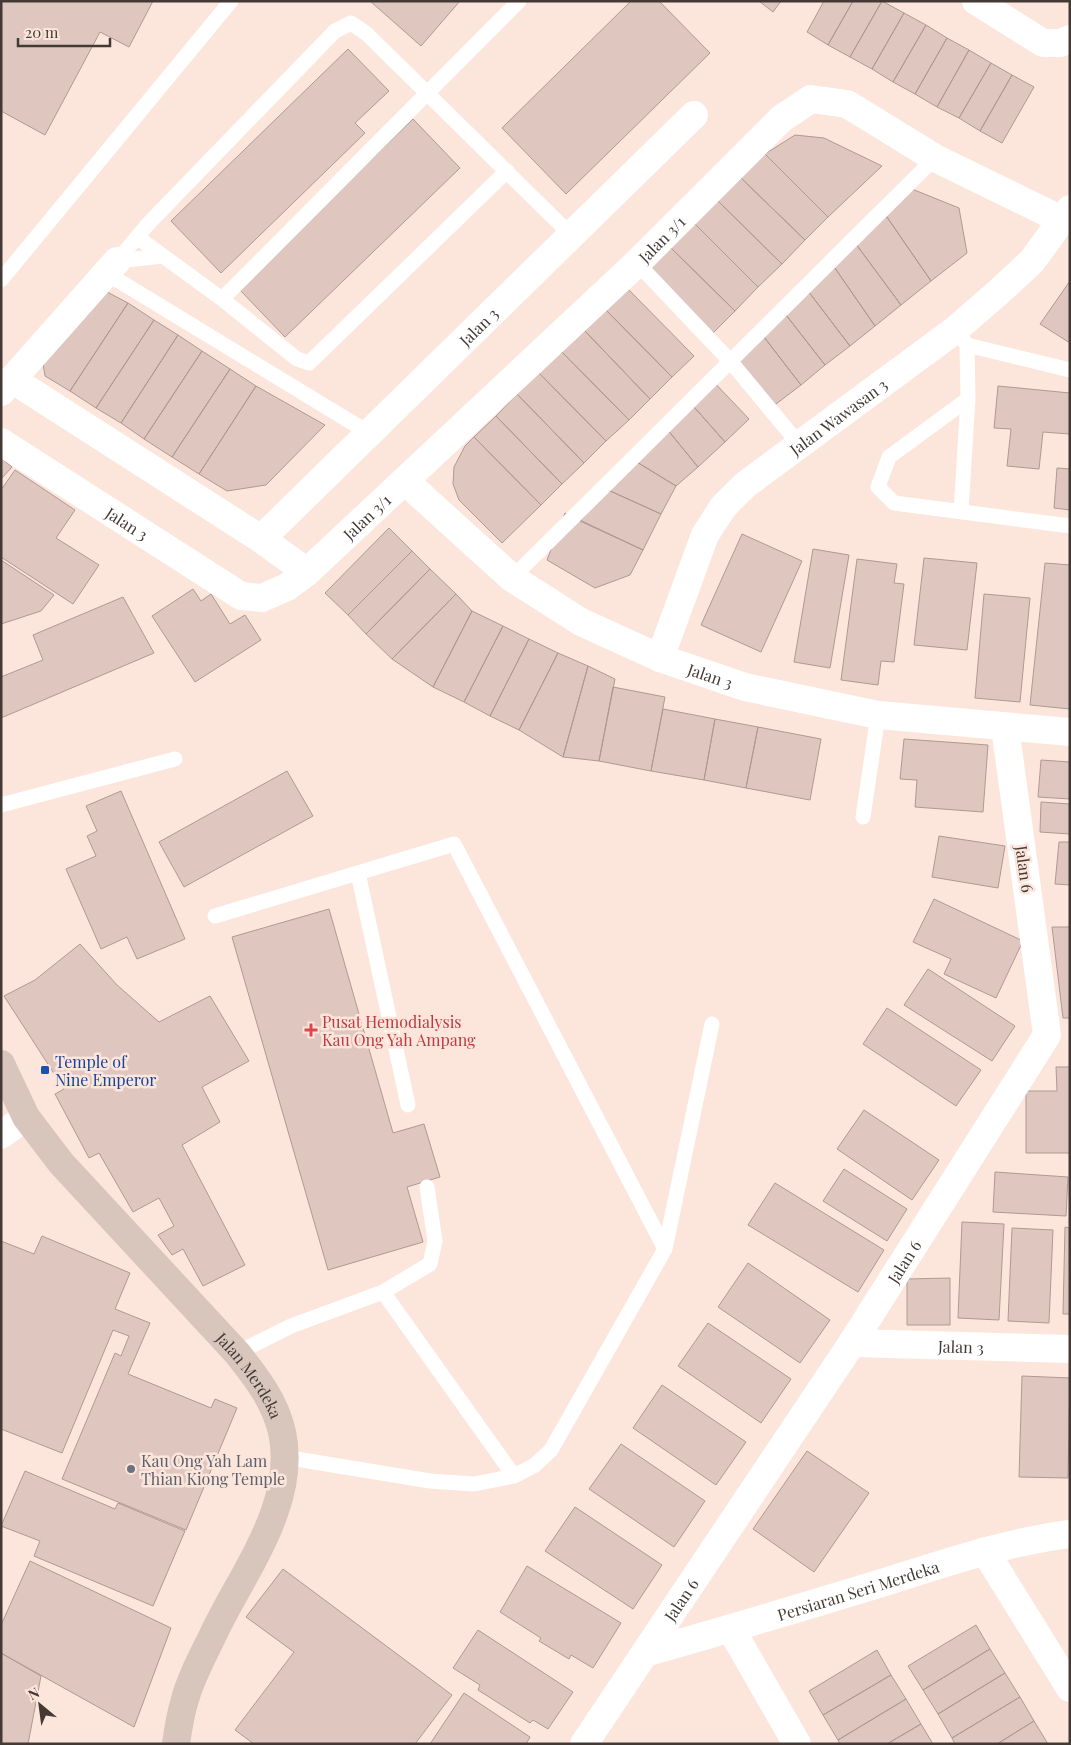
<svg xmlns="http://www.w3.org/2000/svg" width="1071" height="1745" viewBox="0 0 1071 1745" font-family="'Playfair Display',serif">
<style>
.building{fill:#dfc7c0;stroke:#b09993}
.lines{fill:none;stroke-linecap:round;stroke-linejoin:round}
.lane{stroke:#fff;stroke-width:15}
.street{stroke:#fff;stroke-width:28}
.secondary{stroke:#d8c5bc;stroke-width:28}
.health-dot{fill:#e0444e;stroke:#fce5da;stroke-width:2}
.transit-dot{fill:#1a4fb4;stroke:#fce5da;stroke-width:2}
.worship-dot{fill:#6b7280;stroke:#fce5da;stroke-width:2}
.labels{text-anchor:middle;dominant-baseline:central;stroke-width:5;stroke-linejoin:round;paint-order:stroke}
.street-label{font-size:16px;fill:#433a36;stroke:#fce5da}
.health-label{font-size:16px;fill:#be3a42;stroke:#fce5da;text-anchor:start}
.transit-label{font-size:16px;fill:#164399;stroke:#fce5da;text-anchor:start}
.worship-label{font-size:16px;fill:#5b616d;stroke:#fce5da;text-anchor:start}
</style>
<rect width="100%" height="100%" fill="#fce5da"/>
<path class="building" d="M1 1H153L129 47 100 32 45 135 1 111Z
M370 1H460L421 46Z
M631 1H659L710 53 566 194 502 128Z
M759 1H781L773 12Z
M824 1H853L828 45 807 32Z
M853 1H882L850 57 828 45Z
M882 1 904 13 872 69 850 57Z
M904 13 926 25 893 82 872 69Z
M926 25 947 38 915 94 893 82Z
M947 38 969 50 937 107 915 94Z
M348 49 389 91 355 123 365 133 221 273 171 221Z
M969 50 991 63 959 118 937 107Z
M991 63 1012 75 980 131 959 118Z
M1012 75 1034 87 1002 143 980 131Z
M413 119 460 168 285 337 238 288Z
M795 135 824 138 882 166 828 217 765 154Z
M765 154 828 217 805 240 741 178Z
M741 178 805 240 782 264 718 201Z
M902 185 959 208 967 253 931 281 880 207Z
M718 201 782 264 758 287 695 224Z
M880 207 931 281 901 305 850 236Z
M695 224 758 287 735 311 671 248Z
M850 236 901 305 875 326 828 258Z
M671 248 735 311 712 334 648 271Z
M828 258 875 326 850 346 802 283Z
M1070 281V343L1040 324Z
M802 283 850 346 825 365 779 306Z
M94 285 128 303 70 391 45 376 40 345Z
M627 288 694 356 672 377 605 309Z
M128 303 154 320 96 408 70 391Z
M779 306 825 365 801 385 757 328Z
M605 309 672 377 650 399 584 330Z
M154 320 178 335 121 423 96 408Z
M757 328 801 385 772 407 731 354Z
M584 330 650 399 629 420 561 351Z
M178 335 202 351 144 439 121 423Z
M202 351 230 369 172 457 144 439Z
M561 351 629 420 606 441 539 373Z
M230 369 256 386 199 474 172 457Z
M539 373 606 441 584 463 517 394Z
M710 378 749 419 725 442 687 399Z
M256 386 325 425 266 485 227 491 199 474Z
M998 386 1070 393V434L1043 432 1039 469 1007 466 1011 429 994 428Z
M517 394 584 463 562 484 496 416Z
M687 399 725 442 698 467 662 423Z
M496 416 562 484 541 505 474 437Z
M662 423 698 467 676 486 627 456Z
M474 437 541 505 502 543 459 500 453 484 454 467 465 446Z
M627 456 676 486 661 514 608 490Z
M1 458 12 467 1 479Z
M1057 468 1070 469V510L1054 508Z
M15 470 75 510 56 538 99 565 73 604 1 557V490Z
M608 490 661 514 643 550 580 521Z
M565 513 643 550 630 575 595 588 547 560Z
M389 528 412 551 348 615 325 593Z
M742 534 802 561 761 652 701 625Z
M813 549 849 555 830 668 794 662Z
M412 551 430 569 366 634 348 615Z
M924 558 977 563 967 650 914 645Z
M857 559 897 564 894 583 904 584 894 662 881 661 878 685 841 680Z
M1 560 54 595 41 611 1 624Z
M1045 563 1070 565V709L1030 705Z
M430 569 456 594 392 659 366 634Z
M193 589 201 601 211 594 230 624 245 615 261 640 195 682 152 616Z
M456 594 472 611 433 687 392 659Z
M984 594 1030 598 1020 702 975 698Z
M123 597 154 653 1 718V677L43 660 33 635Z
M472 611 503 626 464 702 433 687Z
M503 626 529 639 490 716 464 702Z
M529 639 558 653 519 730 490 716Z
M558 653 588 666 563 757 519 730Z
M588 666 615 679 599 761 563 757Z
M613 687 665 697 651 771 599 761Z
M663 709 715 719 704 780 651 771Z
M715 719 758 727 746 788 704 780Z
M758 727 821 739 810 800 746 788Z
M904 739 988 745 983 812 915 807 917 780 900 779Z
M1041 760 1070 762V799L1038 797Z
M287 771 313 816 184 887 159 842Z
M121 791 185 939 137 959 127 937 101 949 66 869 96 856 87 836 97 831 86 806Z
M1041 802 1070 804V834L1040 832Z
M939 836 1005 846 998 888 932 877Z
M1059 842H1070V885L1055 884Z
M934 899 1023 941 996 998 944 974 951 959 913 942Z
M329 909 393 1133 424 1124 440 1177 407 1187 423 1242 328 1270 232 937Z
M1052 927H1070V1018H1063Z
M80 944 117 985 159 1022 210 996 249 1061 202 1087 220 1122 182 1145 245 1265 203 1286 183 1249 172 1255 158 1235 174 1226 159 1198 133 1212 99 1153 89 1158 55 1094 64 1089 4 996 35 980Z
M928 969 1015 1026 992 1061 904 1005Z
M887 1008 981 1070 956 1106 863 1044Z
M1056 1067H1070V1153H1026V1091H1057Z
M864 1110 939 1160 912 1200 837 1149Z
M844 1169 907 1209 887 1241 823 1201Z
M995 1172 1068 1177 1066 1216 993 1212Z
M775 1183 884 1250 858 1292 748 1225Z
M962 1222 1004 1224 999 1320 958 1318Z
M1065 1227 1070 1228V1314H1063Z
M1012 1228 1053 1230 1049 1323 1008 1321Z
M42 1236 130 1273 115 1309 150 1323 128 1374 211 1408 215 1399 237 1408 186 1530 62 1479 115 1353 121 1356 129 1336 113 1330 62 1453 1 1429V1241L34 1254Z
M748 1263 830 1320 800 1363 718 1307Z
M950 1278V1325H907V1279Z
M708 1323 791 1379 761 1423 678 1366Z
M1022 1376 1070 1378 1068 1478 1019 1477Z
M662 1385 746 1442 716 1485 633 1428Z
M621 1444 705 1501 674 1547 589 1489Z
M807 1451 869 1493 814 1572 753 1529Z
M25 1471 115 1509 118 1503 185 1531 153 1606 34 1556 40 1541 1 1526Z
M575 1507 662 1565 633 1609 545 1551Z
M30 1561 171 1628 134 1727 1 1653V1625Z
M527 1566 621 1623 593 1668 571 1655 569 1659 539 1641 541 1638 500 1612Z
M283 1569 452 1695 415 1744H254L235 1730 294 1652 246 1617Z
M976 1625 990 1649 923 1690 908 1666Z
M478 1630 573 1692 548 1729 533 1720 530 1723 478 1690 480 1685 453 1668Z
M990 1649 1005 1673 938 1714 923 1690Z
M877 1650 891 1675 823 1715 809 1691Z
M1 1653 41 1676 28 1744H1Z
M1005 1673 1020 1697 952 1738 938 1714Z
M891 1675 906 1699 838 1740 823 1715Z
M464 1693 530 1737 526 1744H430Z
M1020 1697 1034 1721 997 1744H955L952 1738Z
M906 1699 921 1724 887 1744H840L838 1740Z
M1034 1721 1048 1744H997Z
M921 1724 933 1744H887Z"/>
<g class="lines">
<path class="lane" d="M137 237 222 299 297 359 309 363 507 171
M117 261 149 223 335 31 351 23 367 34 570 234
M117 261 163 256
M637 263 731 362 799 444
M106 273 369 433
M1 280 231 1
M222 299 519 1
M955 330 967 345 968 399 961 512
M967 345 1070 370
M968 399 889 457 878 487 894 503 1070 526
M512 578 935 158
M1 805 175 759
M863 817 878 715
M358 873 408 1105
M215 916 454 844 665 1249
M383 1292 514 1476
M237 1353 291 1326 383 1292 430 1264 435 1241 427 1187
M284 1457 430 1481 474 1484 514 1476 535 1465 551 1450 665 1249 712 1024"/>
<g class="street">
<path d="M976 1 1043 43H1060L1070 39"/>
<path d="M13 380 261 539 307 572"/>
<path d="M1 392 117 261"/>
<path id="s1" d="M1 442 241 596 262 598 287 587 307 572 637 263 781 119 811 99 847 104 935 158 1062 220"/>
<path id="s2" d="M406 482 512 578 581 622 660 658 745 687 878 715 1070 732"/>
<path id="s3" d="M261 539 694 115"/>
<path id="s4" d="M660 658 705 535 723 507 745 485 955 330 1001 290 1032 261 1070 209"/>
<path d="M1 1135 26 1117"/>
<path id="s5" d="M852 1343 1070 1349"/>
<path d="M985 1551 1070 1688"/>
<path d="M731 1629 797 1744"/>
<path id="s6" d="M648 1652C727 1630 806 1606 885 1582 946 1563 1006 1542 1070 1534"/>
<path id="s7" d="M584 1744 852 1343 1047 1035 1005 727"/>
</g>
<path class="secondary" id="s8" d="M1 1064 26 1117 61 1163 237 1353C256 1377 275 1401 282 1432 298 1506 240 1575 211 1639 201 1659 189 1682 184 1703 180 1716 178 1730 176 1744"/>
</g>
<path class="health-dot" d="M308.5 1022.5h5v5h5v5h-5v5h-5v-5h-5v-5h5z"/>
<rect class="transit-dot" x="40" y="1065" width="10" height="10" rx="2.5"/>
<circle class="worship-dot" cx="131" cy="1469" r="5"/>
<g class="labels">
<g class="street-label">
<text stroke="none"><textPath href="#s1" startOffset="845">Jalan 3/1</textPath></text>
<text stroke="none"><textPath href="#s3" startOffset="304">Jalan 3</textPath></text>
<text stroke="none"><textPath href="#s4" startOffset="311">Jalan Wawasan 3</textPath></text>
<text stroke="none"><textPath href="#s1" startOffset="440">Jalan 3/1</textPath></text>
<text stroke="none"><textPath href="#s1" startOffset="150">Jalan 3</textPath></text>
<text stroke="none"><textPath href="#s2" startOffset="365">Jalan 3</textPath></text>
<text transform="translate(1025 869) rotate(82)">Jalan 6</text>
<text stroke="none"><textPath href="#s7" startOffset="579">Jalan 6</textPath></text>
<text stroke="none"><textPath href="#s5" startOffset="109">Jalan 3</textPath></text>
<text stroke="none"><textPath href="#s8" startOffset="401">Jalan Merdeka</textPath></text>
<text stroke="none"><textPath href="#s6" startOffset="219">Persiaran Seri Merdeka</textPath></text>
<text stroke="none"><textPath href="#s7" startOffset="174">Jalan 6</textPath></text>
</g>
<g class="health-label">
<text x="322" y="1021">Pusat Hemodialysis<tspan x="322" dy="18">Kau Ong Yah Ampang</tspan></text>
</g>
<g class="transit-label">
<text x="55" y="1061">Temple of<tspan x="55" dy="18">Nine Emperor</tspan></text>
</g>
<g class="worship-label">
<text x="141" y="1460">Kau Ong Yah Lam<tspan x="141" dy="18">Thian Kiong Temple</tspan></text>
</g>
</g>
<rect width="1071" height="1745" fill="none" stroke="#433a36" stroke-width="5"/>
<g transform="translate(40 1705) rotate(331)" stroke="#fce5da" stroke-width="4" paint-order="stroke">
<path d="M0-4L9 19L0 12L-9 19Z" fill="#433a36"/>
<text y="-8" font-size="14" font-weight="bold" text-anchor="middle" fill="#433a36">N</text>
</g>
<path d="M18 38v8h92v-8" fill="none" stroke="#433a36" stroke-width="2.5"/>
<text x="25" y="38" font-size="15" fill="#433a36" stroke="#fce5da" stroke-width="4" paint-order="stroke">20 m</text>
</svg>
